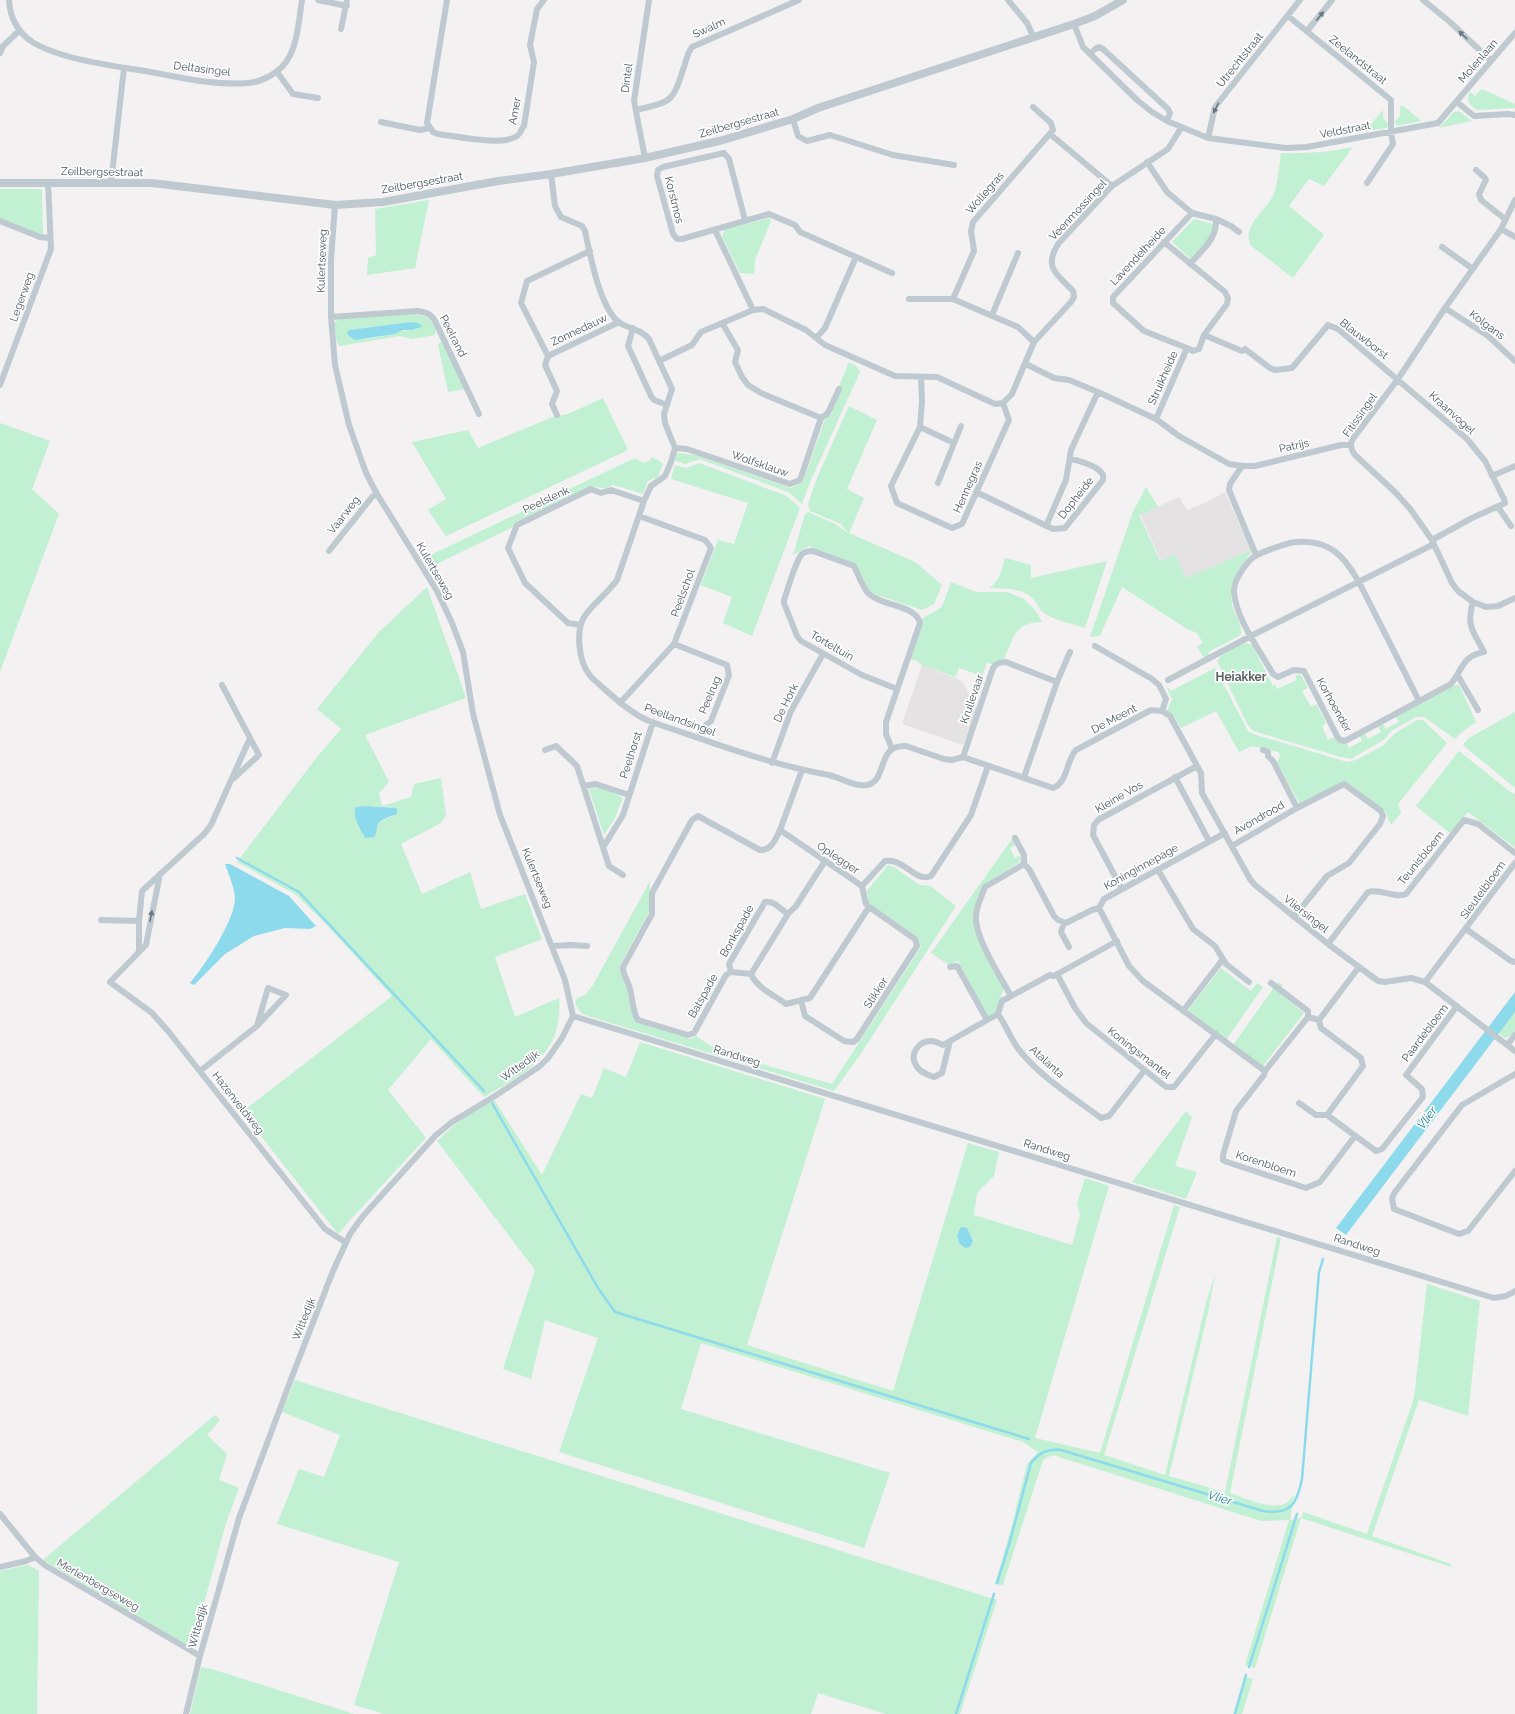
<svg xmlns="http://www.w3.org/2000/svg" width="1515" height="1714" viewBox="0 0 1515 1714" font-family="Raleway,sans-serif">
<style>
.education{fill:#e4e2e3}
.green{fill:#c1f0d2;fill-rule:evenodd}
.water{fill:#8edaed}
.lines{fill:none;stroke-linecap:round;stroke-linejoin:round}
.stream{stroke:#8edaed;stroke-width:2.5}
.minor{stroke:#bfc9d0;stroke-width:6}
.tertiary{stroke:#bfc9d0;stroke-width:8}
.oneway{fill:#6c7881}
.labels{text-anchor:middle;dominant-baseline:central;stroke-width:3.5;stroke-linejoin:round;paint-order:stroke}
.street-label{font-size:11px;fill:#49555f;stroke:#fff}
.neighbourhood-label{font-size:12px;font-weight:bold;fill:#5d6166;stroke:#fff}
.water-label{font-size:12px;font-style:italic;fill:#0d7b96;stroke:#fff}
</style>
<rect width="100%" height="100%" fill="#f3f1f1"/>
<path class="education" d="M1225 492 1251 550 1186 578 1161 561 1140 515 1179 497 1187 510 1211 500Z
M922 665 962 681 977 709 963 745 902 724Z"/>
<path class="green" d="M1482 89 1515 104V108L1478 110C1469 106 1466 101 1470 92L1475 96Z
M1400 106H1403L1422 121 1396 126 1395 121 1400 116Z
M1383 110V118L1388 123 1387 128 1365 131Z
M1459 111 1472 121 1439 128 1454 112Z
M1353 147 1324 186 1309 179 1289 206 1324 235 1293 278 1250 245C1243 224 1264 213 1273 196 1278 186 1279 165 1281 153 1306 154 1329 152 1353 147Z
M0 189H40L42 190 43 236 0 221Z
M429 200 415 268 367 275 368 258 376 255 375 209Z
M769 218 771 221 755 260 754 274 740 273 722 236 725 229Z
M1194 219 1214 224 1212 236 1191 259 1172 242Z
M413 314C426 315 431 318 436 330L435 335 412 339 400 336 340 346 337 343 334 323 340 318ZM410 322 412 330C392 329 368 346 349 336V330Z
M441 342 444 344 465 389 448 392 438 344Z
M849 362 857 367 860 372 810 482 802 504 788 492 700 459 685 464 674 460 676 453 695 455 791 488 803 482 825 419 827 416 831 415 842 388 839 386Z
M603 398 628 450 446 536 428 510 446 499 412 442 468 430 478 448 553 417 568 414Z
M849 406 877 420 847 489 864 498 849 533 915 562 942 585 934 604 922 610 874 594 869 590 856 565 809 546 793 555 805 514 808 512 835 524 848 533 841 524 810 511 808 504 817 478Z
M0 423 50 441 32 489 59 514 0 672Z
M652 457 663 463 658 477 648 481 643 494 613 485 605 489 593 486 515 522 513 527 428 568 422 559 635 458 643 463 649 461Z
M699 463 787 496 800 508 752 636 723 623 732 597 701 585 718 540 734 544 748 503 671 479 675 465 686 468Z
M1146 487 1158 507 1139 515 1160 561 1175 555 1186 578 1251 550 1250 554C1236 571 1226 588 1234 611 1238 620 1242 625 1241 635L1208 652 1209 655 1204 658 1197 646 1203 643 1197 633 1187 629 1122 587 1100 636 1090 637 1132 514Z
M1005 558 1031 565V578L1107 561 1085 628C1073 624 1058 621 1047 615 1039 611 1038 604 1033 599 1021 587 1004 589 989 588 999 583 1002 569 1005 558Z
M951 582 976 592H1008L1024 599 1035 610 1042 622C1015 622 1014 637 1004 659H1001L993 665 987 662 982 676 959 668 955 677 922 665 917 661 910 659 923 618 942 607Z
M427 587 466 698 365 735 389 782 379 793 382 806 411 797 414 784 441 778 446 815 441 823 401 844 422 894 470 872 481 909 525 894 542 939 495 957 515 1017 559 998C563 1056 526 1072 484 1097L431 1039 388 1090 426 1138 352 1218 338 1234 242 1112 392 996 325 923 295 894 237 862 317 757 341 729 317 709 379 632ZM365 806 392 807 397 814 382 821 378 824 376 834 362 832 361 827Z
M1246 643 1252 645 1273 686 1275 685 1277 689 1297 680 1295 675H1301L1308 688 1302 691 1311 707 1316 704 1326 723 1322 726 1328 740 1334 737 1337 741 1347 744 1349 748 1362 741 1360 736 1365 734 1368 739 1381 732 1378 727 1383 724 1386 729 1399 722 1396 717 1455 685H1459L1476 722 1462 732 1455 739 1424 717H1416L1391 731 1385 739 1351 759 1341 757 1253 731 1247 724 1217 661C1224 651 1235 646 1246 643Z
M1215 668 1246 727 1248 731 1253 734 1347 762 1356 760 1384 745 1394 734 1417 720H1423L1447 743 1398 804 1401 813 1391 825 1385 811 1344 781 1300 805 1277 762 1280 756 1278 752 1252 746 1239 752 1216 711 1181 728 1174 716 1167 711 1172 699 1166 686 1171 691Z
M1515 712V788L1463 745 1469 738Z
M1459 751 1509 791 1515 794V846L1514 847 1468 812 1450 833 1416 806Z
M598 787 616 794 623 798 615 818 604 835 589 789Z
M1012 839 1015 845 1010 848 1015 858 1020 856 1021 858 1019 862 982 886 972 918 1004 987 996 1012 988 1017 958 961 949 965 931 953Z
M888 865 894 867 920 885 930 886 956 906 862 1052 834 1091 588 1016 581 1013 575 1004 577 998 585 995 593 985 650 881 649 912 621 963 630 998 631 1010 635 1017 655 1027 690 1039 696 1036 711 1046 731 1053V1055L832 1084 921 947 917 937 912 933 869 905 867 891Z
M1221 968 1251 991 1257 983 1263 987 1226 1040 1188 1010Z
M1278 982 1283 985 1278 992 1304 1013 1262 1067 1233 1045Z
M1515 1012V1032L1512 1035 1505 1038 1499 1033Z
M640 1042 825 1099 747 1345 893 1391 968 1143 999 1152 994 1176 977 1193 974 1215 1072 1245 1080 1215 1077 1204 1085 1178 1109 1186 1035 1438 1100 1453 1174 1205 1180 1207 1104 1455 1165 1475 1206 1303 1215 1274 1209 1308 1169 1476 1225 1492 1277 1237 1281 1238 1230 1493C1245 1498 1274 1512 1288 1502 1290 1500 1292 1497 1294 1494L1290 1520 1301 1518 1303 1512 1367 1534 1414 1398 1427 1284 1480 1301 1468 1416 1419 1400 1372 1536 1451 1564V1567L1301 1518 1255 1668 1245 1665 1289 1520 1261 1521 1053 1455 1044 1459 1042 1463 1003 1585 995 1584 1012 1525 1027 1464 1038 1452 1023 1442 701 1343 681 1409 890 1473 864 1548 559 1452 598 1338 545 1320 531 1379 503 1369 535 1270 437 1141 459 1121 493 1098 542 1175 581 1094 592 1098 604 1068 626 1077Z
M1186 1111 1192 1117 1175 1166 1197 1172 1186 1199 1132 1182Z
M295 1380 997 1600 960 1714H886L818 1693 811 1714H384L354 1705 399 1562 277 1524 299 1469 324 1477 340 1435 282 1412Z
M215 1415 220 1420 207 1435 227 1454 219 1480 239 1488 226 1523 192 1647H188L43 1560Z
M28 1565 39 1571 37 1714H0V1571Z
M201 1667 215 1670 354 1714H190Z
M1244 1677 1253 1679 1242 1714H1233Z"/>
<path class="water" d="M410 322 418 323 422 326 421 327 412 330H403L394 334 355 340 349 336 347 333 349 330Z
M365 806 397 808V814C392 816 381 819 378 824 376 828 378 832 374 837L365 838C361 830 351 815 356 807Z
M225 864H230L289 896 316 926 310 929 285 928 254 936 225 954 194 985 190 983C205 965 233 923 235 900 235 888 229 876 225 864Z
M1515 992V1012L1346 1235 1336 1228Z
M961 1227 967 1228 973 1241 970 1247 965 1248 959 1243 957 1235Z"/>
<g class="lines">
<path class="stream" d="M237 858 299 892 484 1091
M492 1103 598 1288 615 1312 1029 1439
M997 1583 1009 1545 1031 1463C1040 1452 1047 1449 1061 1450L1263 1511C1291 1515 1297 1504 1302 1479L1319 1272 1323 1259
M1249 1667 1297 1514
M956 1714 994 1594
M1235 1714 1246 1675"/>
<path class="minor" d="M9 0C10 18 18 33 34 43 61 59 113 66 145 71 179 77 214 86 248 83 258 82 268 78 276 72 298 57 298 24 302 0
M318 0 347 6
M447 0 427 123 433 132 438 134C455 136 508 148 519 134 521 132 522 128 524 126L534 62 530 45 537 9 544 0
M1008 0 1027 23 1034 38
M1423 0 1450 22 1491 61
M1288 16 1391 100V132L1393 144 1367 183
M1074 24 1083 47 1137 100 1152 112 1167 121 1208 138 1286 148 1307 147 1438 123 1515 33
M341 29 347 0
M1307 31 1332 0
M0 53 3 46 19 31
M1090 54 1095 49 1099 47 1103 49 1168 109 1170 113 1167 121
M277 72 293 94 318 98
M1457 102 1474 116 1508 114 1515 115
M636 110C673 101 672 103 684 67 687 58 686 55 692 47L799 0
M793 119 798 136 807 141 830 135 893 155 954 165
M381 122 420 130 429 128
M1050 134 1112 186
M1208 138 1215 107 1300 0
M645 158 634 101 649 0
M1147 162 1167 192 1192 213 1216 219 1231 226 1239 232
M1476 170 1484 177 1486 180 1479 194 1481 200 1505 219
M551 174 555 206 561 217 582 226 585 231C590 254 600 310 620 323 631 330 639 328 649 339L672 389 664 414 665 423 675 448 671 462 665 476 651 486 644 501 617 580C608 593 589 607 583 619 576 633 579 662 589 674 592 679 598 683 602 687 617 700 631 713 649 721 708 741 767 764 829 775 841 778 855 787 867 785 888 781 876 744 906 746L944 759 952 760 963 757 1053 788C1068 782 1066 761 1076 750L1151 710 1162 711 1166 699 1159 685 1152 679 1095 646
M111 183 124 68
M1515 200 1501 229 1445 308 1398 379 1352 440C1350 446 1351 450 1355 455L1396 493 1411 510 1432 540 1452 583 1458 591 1473 602 1486 607 1498 606 1515 598
M335 205 331 259V317L335 365 349 425 366 473 377 494 437 591 452 623 463 652 473 714 500 815 565 980 573 1016
M745 220 729 159 724 153 663 167 658 170 657 176 673 234 677 239H682L769 214 795 225 800 232 892 273
M0 221 40 237 50 238
M1501 229 1515 237
M715 230 753 310
M1442 247 1473 269
M1190 264C1203 249 1217 239 1216 219
M909 299H953L1018 327 1034 342
M953 299 974 251 971 231 973 222 1053 130 1051 123 1033 107
M1445 308 1488 336 1515 361
M992 315 1018 253
M331 317 418 311C426 312 431 314 435 321L479 414
M722 323 738 350 735 362 742 377 748 385 761 393 821 418
M633 328 628 346 651 396 654 400 667 405
M1204 335 1242 351
M816 338 825 328 856 257
M1187 348 1144 331 1113 303V297L1192 213
M1245 349 1270 368 1275 370 1292 368 1328 325 1338 329 1467 439 1485 461 1504 499 1505 503 1472 518 1432 540
M548 356 521 303 527 281 590 251
M659 361 692 345 701 332 753 310 763 309 806 330 825 345 895 376 937 377 995 404 1003 403 1012 394 1034 342 1071 302 1074 297 1073 291C1058 275 1043 268 1058 244L1112 186 1168 149 1181 128
M1026 364 1054 378 1069 380 1098 392 1156 419 1187 348 1193 351 1199 349 1204 335 1227 304 1228 298 1225 292 1164 242
M921 377 922 402 920 427 891 486 897 503 952 528 962 524 1009 420 1003 403
M0 385 51 249 48 182
M557 415 552 404 557 391 545 365 548 356 619 322
M1156 419 1179 436 1229 464 1242 466H1255L1341 445H1351
M920 427 954 443
M675 448 687 449 790 484 800 480 821 418 828 413 839 389
M1242 466 1230 484 1229 490 1256 555
M1492 476 1515 466
M938 483 961 426
M976 492 1053 529 1065 528 1103 480V475C1098 466 1080 461 1070 459
M1498 507 1511 526
M1046 526 1066 480 1071 450 1098 392
M329 551 372 497 377 494
M580 625 568 623 525 583 508 548 517 525 591 489 601 493 611 490 644 501
M674 644 727 665 729 675 728 678 711 721 702 728 700 738
M1458 676 1478 710
M1168 680 1251 636 1434 544
M222 685 259 755 234 778
M1419 701C1404 671 1389 641 1374 612 1365 594 1354 569 1339 555 1327 544 1313 541 1297 542 1289 542 1265 551 1257 555 1247 560 1233 581 1234 592 1236 619 1260 651 1273 674L1278 677 1294 670 1304 671 1337 736 1340 740 1345 741 1451 684C1463 669 1462 656 1484 652 1473 631 1466 626 1473 602
M620 703 674 644 711 548 705 540 639 516
M1162 711 1170 716 1201 773 1202 793 1250 879 1255 885 1328 944 1378 981 1385 982 1411 978 1425 982 1515 1051
M250 738 211 825 204 834 142 891 139 921V952L110 982 152 1013 168 1031 325 1229 345 1242
M892 749 886 734V722L920 623C915 604 882 607 868 593 862 586 858 574 854 566L813 551C809 551 805 551 802 554 795 562 788 589 784 600V603L797 636 801 641 862 675 897 689
M545 750 556 746 577 766 609 866 623 875
M1263 750 1268 752V756L1273 761 1297 808
M963 757 993 668C997 663 1000 662 1006 662L1057 682
M772 763 791 711 823 654
M802 770 780 830 862 886 885 861C905 858 915 883 931 876L971 815 988 766
M1024 777 1057 682 1070 652
M1175 777 1209 841
M584 786 596 784 629 795
M780 830C775 840 772 850 760 850L698 816 692 820 652 893V914L623 967C623 976 628 980 630 989 633 999 632 1010 638 1020L688 1035 694 1033 726 975 731 972 751 974C757 988 774 995 786 1004L810 998 869 907 866 904 862 886
M1225 833 1104 899 1099 908 1129 966 1143 981 1265 1071 1308 1017V1011L1271 983
M1015 838 1024 855V864
M604 846 623 815 653 722
M1232 846 1297 808 1344 784 1381 811 1383 816 1380 824 1349 863 1327 876 1294 917
M1158 870 1193 929 1215 946 1226 964 1249 982
M1122 889 1093 835 1094 825 1098 820 1197 766
M101 920 139 921
M1064 922 1061 932 1069 947
M1466 929 1511 961 1515 962
M1117 941 1054 976 1050 975 1002 1001 998 1014C1006 1025 1011 1040 1020 1051 1042 1078 1073 1097 1101 1118L1109 1116 1144 1071
M1328 944 1368 892C1381 888 1393 899 1406 894L1464 820 1478 824 1515 853
M552 946 570 945 587 946
M139 952 146 945 160 874
M950 967 957 966 987 1020
M731 972 729 964 765 902C774 900 781 910 788 914
M751 974 788 914 796 906 825 861
M1057 974 1075 1008 1086 1023 1166 1087H1174L1216 1034
M1425 982 1515 863
M1011 996C1001 978 974 936 976 916 976 907 982 896 985 887L1024 864 1029 869 1054 916 1058 920 1066 923 1092 910 1099 908
M801 1000 805 1016 844 1041 853 1042 857 1039 917 946 915 939 869 907
M1183 1011 1223 959
M573 1016 1494 1298 1506 1296 1515 1291
M1308 1017 1319 1020 1321 1028 1361 1058 1363 1066 1327 1115 1376 1151 1382 1149 1423 1097 1422 1089 1406 1075 1457 1006
M1319 1020 1359 967
M950 1041 943 1045C939 1043 935 1041 931 1041 919 1041 909 1054 916 1065 919 1072 928 1075 934 1077L942 1073 950 1041 998 1014
M1507 1045 1515 1035
M200 1071 257 1026 286 995 268 988 257 1026
M1265 1071 1264 1075 1236 1111 1223 1155V1160L1227 1162 1306 1188 1320 1182 1355 1136
M1515 1074 1462 1105 1395 1192 1392 1198 1394 1209 1459 1234 1468 1231 1515 1171
M1299 1103 1316 1115H1327
M0 1514 35 1557 46 1566 200 1656
M0 1567 26 1561 35 1557
M186 1714 200 1656 239 1518 293 1374 333 1271 350 1234 363 1216 436 1135 452 1122 495 1096 540 1066 548 1058 562 1038 573 1016"/>
<path class="tertiary" d="M0 183H152L335 205 383 202 498 181 551 174 645 158 723 140 793 119 818 108 1074 24 1095 16 1123 0"/>
</g>
<defs><path id="oneway-solid" d="M-6-.8H1V-3.2L6.5 0L1 3.2V.8H-6Z"/></defs>
<g class="oneway">
<use href="#oneway-solid" transform="translate(1320 16) rotate(-52)"/>
<use href="#oneway-solid" transform="translate(1463 35) rotate(-137)"/>
<use href="#oneway-solid" transform="translate(1216 108) rotate(116)"/>
<use href="#oneway-solid" transform="translate(151 916) rotate(-79)"/>
</g>
<g class="labels">
<g class="street-label">
<text transform="translate(709 28) rotate(-24)">Swalm</text>
<text transform="translate(1240 60) rotate(-51)">Utrechtstraat</text>
<text transform="translate(1358 60) rotate(39)">Zeelandstraat</text>
<text transform="translate(1478 61) rotate(-49)">Molenlaan</text>
<text transform="translate(202 69) rotate(7)">Deltasingel</text>
<text transform="translate(627 78) rotate(-82)">Dintel</text>
<text transform="translate(515 111) rotate(-79)">Amer</text>
<text transform="translate(739 123) rotate(-16)">Zeilbergsestraat</text>
<text transform="translate(1345 130) rotate(-11)">Veldstraat</text>
<text transform="translate(102 172) rotate(1)">Zeilbergsestraat</text>
<text transform="translate(422 183) rotate(-10)">Zeilbergsestraat</text>
<text transform="translate(985 193) rotate(-49)">Wollegras</text>
<text transform="translate(674 200) rotate(76)">Korstmos</text>
<text transform="translate(1078 210) rotate(-47)">Veenmossingel</text>
<text transform="translate(1138 256) rotate(-47)">Lavendelheide</text>
<text transform="translate(322 261) rotate(-88)">Kulertseweg</text>
<text transform="translate(22 297) rotate(-70)">Legerweg</text>
<text transform="translate(1487 325) rotate(37)">Kolgans</text>
<text transform="translate(579 330) rotate(-25)">Zonnedauw</text>
<text transform="translate(453 336) rotate(63)">Peelrand</text>
<text transform="translate(1364 339) rotate(38)">Blauwborst</text>
<text transform="translate(1163 378) rotate(-66)">Struikheide</text>
<text transform="translate(1452 413) rotate(42)">Kraanvogel</text>
<text transform="translate(1360 415) rotate(-55)">Fitissingel</text>
<text transform="translate(1294 446) rotate(-13)">Patrijs</text>
<text transform="translate(760 464) rotate(19)">Wolfsklauw</text>
<text transform="translate(968 487) rotate(-66)">Hennegras</text>
<text transform="translate(1076 498) rotate(-52)">Dopheide</text>
<text transform="translate(546 500) rotate(-25)">Peelslenk</text>
<text transform="translate(344 515) rotate(-52)">Vaarweg</text>
<text transform="translate(435 571) rotate(60)">Kulertseweg</text>
<text transform="translate(683 593) rotate(-70)">Peelschol</text>
<text transform="translate(832 646) rotate(30)">Torteltuin</text>
<text transform="translate(710 695) rotate(-68)">Peelrug</text>
<text transform="translate(972 699) rotate(-71)">Krullevaar</text>
<text transform="translate(786 703) rotate(-64)">De Hork</text>
<text transform="translate(1334 705) rotate(61)">Korhoender</text>
<text transform="translate(1114 719) rotate(-28)">De Meent</text>
<text transform="translate(680 720) rotate(20)">Peellandsingel</text>
<text transform="translate(631 755) rotate(-72)">Peelhorst</text>
<text transform="translate(1119 797) rotate(-30)">Kleine Vos</text>
<text transform="translate(1259 818) rotate(-30)">Avondrood</text>
<text transform="translate(838 858) rotate(34)">Oplegger</text>
<text transform="translate(1421 858) rotate(-51)">Teunisbloem</text>
<text transform="translate(1141 867) rotate(-29)">Koninginnepage</text>
<text transform="translate(537 878) rotate(68)">Kulertseweg</text>
<text transform="translate(1483 890) rotate(-54)">Sleutelbloem</text>
<text transform="translate(1306 914) rotate(38)">Vliersingel</text>
<text transform="translate(737 931) rotate(-61)">Bonkspade</text>
<text transform="translate(876 993) rotate(-57)">Stikker</text>
<text transform="translate(703 996) rotate(-61)">Batspade</text>
<text transform="translate(1425 1033) rotate(-53)">Paardebloem</text>
<text transform="translate(1139 1053) rotate(38)">Koningsmantel</text>
<text transform="translate(737 1056) rotate(17)">Randweg</text>
<text transform="translate(1047 1062) rotate(42)">Atalanta</text>
<text transform="translate(520 1066) rotate(-36)">Wittedijk</text>
<text transform="translate(238 1103) rotate(52)">Hazenveldweg</text>
<text transform="translate(1047 1150) rotate(17)">Randweg</text>
<text transform="translate(1266 1164) rotate(18)">Korenbloem</text>
<text transform="translate(1357 1245) rotate(18)">Randweg</text>
<text transform="translate(304 1319) rotate(-68)">Wittedijk</text>
<text transform="translate(98 1585) rotate(30)">Merlenbergseweg</text>
<text transform="translate(198 1626) rotate(-74)">Wittedijk</text>
</g>
<g class="neighbourhood-label">
<text x="1241" y="677">Heiakker</text>
</g>
<g class="water-label">
<text transform="translate(1427 1118) rotate(-53)">Vlier</text>
<text transform="translate(1220 1498) rotate(17)">Vlier</text>
</g>
</g>
</svg>
